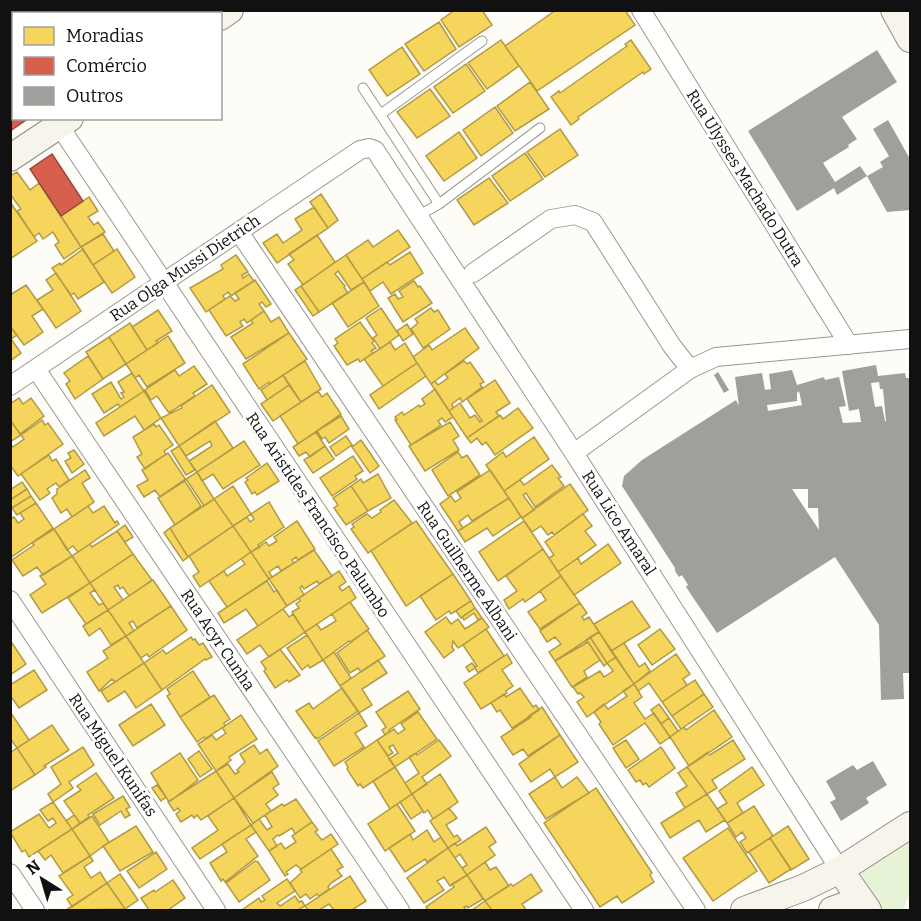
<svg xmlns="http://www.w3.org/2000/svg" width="921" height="921" viewBox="0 0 921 921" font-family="Bitter,serif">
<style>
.green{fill:#e7f3d7}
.homes{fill:#f6d55c;stroke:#b19a46;stroke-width:1.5}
.shops{fill:#d6604d;stroke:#9b483b;stroke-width:1.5}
.building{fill:#a19f9c;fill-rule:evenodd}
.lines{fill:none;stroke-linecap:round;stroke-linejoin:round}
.lane-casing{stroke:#979795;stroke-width:11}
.street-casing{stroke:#979795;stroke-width:20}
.secondary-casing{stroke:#8e8d8b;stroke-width:28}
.lane{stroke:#fffffe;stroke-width:9}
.street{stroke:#fffffe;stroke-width:18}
.secondary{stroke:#f6f4eb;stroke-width:26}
.labels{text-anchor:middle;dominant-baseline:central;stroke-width:6;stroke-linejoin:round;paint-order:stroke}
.street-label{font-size:16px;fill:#111;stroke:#fff}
</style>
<rect width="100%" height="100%" fill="#fdfcf7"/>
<path class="green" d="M910 835V895L902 910H880L856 875Z"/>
<path class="homes" d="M16 10H43L44 13 48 10 70 12 68 14H14V30L10 25V14Z
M72 10H109L111 14H71Z
M109 10H174L169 14H111Z
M455 10H482L492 25 459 47 441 20Z
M556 10H625L635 25 537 91 505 46Z
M439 22 456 49 424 71 405 44Z
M501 40 519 66 487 89 468 63Z
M631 40 651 69 644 74 643 72 578 117 579 119 571 125 551 97 559 91 560 93 627 46 625 44Z
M402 47 420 74 387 96 369 70Z
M466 64 485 91 453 113 434 87Z
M530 82 549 109 515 131 497 106Z
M430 89 450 116 417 138 397 112Z
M495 107 513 133 481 156 463 130Z
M560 129 578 155 545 177 527 152Z
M459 132 477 158 444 181 426 156Z
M525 153 543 179 510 201 492 176Z
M17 172 30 190 39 183 81 247 64 259 55 245 59 242 53 232 43 239 39 233 34 237 17 211 21 209 10 194V176Z
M489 178 508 203 474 225 457 200Z
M321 194 338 220 328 228 310 202Z
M89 197 98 211 88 217 94 225 98 222 105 232 81 247 61 216Z
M10 202 37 241 10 259Z
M314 207 328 228 277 263 263 243 277 234 283 243 302 230 295 219Z
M398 230 410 247 362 279 346 255 368 240 373 247Z
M103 234 114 251 93 265 81 247Z
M317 235 335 262 303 285 288 264 294 260 289 254Z
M83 249 104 282 78 299 74 293 71 295 52 268 60 263 61 265Z
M117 249 135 277 112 293 93 265Z
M410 252 423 273 391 294 383 282 370 291 362 279 387 262 390 265Z
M236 255 248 272 242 275 243 278 249 274 254 281 231 296 228 292 223 296 225 299 206 312 190 288 223 269 221 265Z
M346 255 364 282 351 290 338 271 335 274 345 286 344 287 348 293 319 312 301 286Z
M56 273 81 311 56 328 37 300 53 290 46 280Z
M255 280 271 304 266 307 262 302 259 304 264 311 247 323 244 319 240 322 243 326 226 336 209 310 230 296 235 301 239 299 235 293Z
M414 281 418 287 420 286 432 303 403 322 388 298 395 294 398 299 403 297 399 291Z
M364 282 379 306 348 327 332 303Z
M26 285 43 309 32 316 43 332 24 345 10 326V295Z
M301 286 319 312 313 316 295 290Z
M381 308 399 335 380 349 373 338 377 335 366 318Z
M431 308 434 312 438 310 450 329 423 348 411 329 418 323 415 319Z
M158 310 172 331 156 341 158 343 147 350 132 327Z
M264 311 271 322 279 317 289 333 246 359 231 337 253 323 251 320Z
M360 322 374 341 372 343 376 348 371 351 373 353 360 362 358 359 347 365 334 346 338 343 335 339Z
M130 323 147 350 126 364 109 337Z
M407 324 413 334 403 341 397 331Z
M10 326 17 335 11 339 21 353 10 361Z
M465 328 479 348 431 384 413 357 429 345 432 350Z
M289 333 307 359 270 384 269 382 259 389 243 364Z
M168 336 185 363 147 387 139 375 135 378 126 364Z
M109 337 126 364 103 379 86 352Z
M390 342 395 350 405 343 417 363 383 386 364 359Z
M88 356 103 379 75 399 66 384 70 381 64 373Z
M305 361 321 389 301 402 283 375Z
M464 361 467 364 470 362 484 382 480 384 482 387 462 402 460 398 452 404 453 408 449 411 431 384 435 381 438 385 448 378 445 374Z
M417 363 426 376 379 409 370 395Z
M194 366 207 384 193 393 195 396 169 413 157 396 151 400 145 390 175 370 179 376Z
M132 373 144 391 120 407 118 404 104 413 92 394 111 382 121 399 124 397 121 393 124 392 118 382Z
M283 375 289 385 267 400 261 390Z
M495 380 510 403 496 412 499 416 467 438 449 411 460 403 470 418 475 415 480 422 482 421 467 399Z
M212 385 230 412 179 446 161 418 182 408 181 406Z
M289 385 301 402 273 421 261 404Z
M435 389 453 417 445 422 442 418 438 421 441 425 411 445 395 420 397 419 395 417 402 412 404 415 419 405 420 407 425 404 422 399Z
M144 391 161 418 144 430 135 416 104 436 96 423Z
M318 391 322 397 327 393 341 414 298 444 280 416Z
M19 398 23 404 31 398 44 416 20 434 10 420V404Z
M518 408 533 428 495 455 486 442 482 445 477 438 471 443 467 438 500 415 503 419Z
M341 416 349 429 329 443 325 437 322 439 317 431Z
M10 420 21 435 10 442Z
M42 420 45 425 48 423 63 444 18 476 10 465V444L13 447 24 439 21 435Z
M215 421 233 448 197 472 189 461 212 446 210 441 186 456 179 446Z
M450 422 459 436 453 440 459 450 425 471 409 446Z
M154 424 156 427 159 425 173 445 164 451 166 454 145 469 137 457 142 454 133 437Z
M316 432 325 446 310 457 306 452 299 456 293 447Z
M346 436 352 445 336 456 330 447Z
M534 437 549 459 504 491 486 465 503 452 506 457Z
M361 440 379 466 370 473 352 447Z
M244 441 260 465 223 489 213 474 202 481 197 472Z
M179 446 195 470 186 475 171 451Z
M325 446 334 459 313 473 304 460Z
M74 450 84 464 72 473 65 461 71 458 68 453Z
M458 452 462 458 467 455 480 475 448 496 432 470Z
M168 453 186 480 160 497 155 490 144 497 137 486 148 480 142 470Z
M49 455 52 461 56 459 69 480 59 487 56 483 47 489 50 493 40 500 21 474Z
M353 456 363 471 355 476 357 479 332 496 320 478Z
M267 463 279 481 257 495 255 492 252 494 245 482 248 480 246 478Z
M552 465 561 477 558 478 564 486 535 507 526 493 523 495 534 510 522 518 504 491 520 480 524 485Z
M85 470 90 478 82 483 94 502 72 517 67 509 61 513 52 498 57 494V489Z
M490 470 509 498 472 521 468 515 459 522 463 528 458 531 440 504 451 496 455 502 461 498 457 492Z
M197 472 214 499 204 506 186 479Z
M378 474 391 498 368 511 351 486 361 479 363 483Z
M184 480 201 506 175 525 158 498Z
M22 482 27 489 10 500V490Z
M570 484 588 510 554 535 552 532 548 535 541 526 532 532 522 518Z
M233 486 251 514 233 526 214 499Z
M351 486 368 511 346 525 334 508 338 505 333 498Z
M27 489 31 496 12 508 10 500Z
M31 496 36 503 17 515 12 508Z
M509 498 521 517 493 536 487 528 465 542 458 531Z
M214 499 233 526 188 557 170 528Z
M394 500 412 523 368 553 351 529 354 527 352 524 367 514 372 518 381 512 380 510Z
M269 502 284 527 258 545 260 547 251 552 233 526 247 517 250 522 254 519 251 514Z
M36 503 53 528 10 558V519L14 517 18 523 24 519 20 513Z
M88 506 93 513 104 506 115 523 117 521 119 524 78 552 73 546 67 550 54 529Z
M583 514 592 526 585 531 596 545 558 572 549 558 554 555 545 542Z
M297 521 315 549 298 560 296 557 292 560 294 563 281 571 278 566 269 572 272 577 269 579 251 552 266 542 269 546 277 541 274 537Z
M416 521 453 574 406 606 371 551Z
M524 521 543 549 498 581 479 552Z
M125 525 133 537 125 542 117 531Z
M233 526 251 552 200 587 193 576 199 572 189 556Z
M170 528 188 557 183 561 164 533Z
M54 529 72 556 43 575 37 567 23 576 12 560 34 545 32 543Z
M117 531 133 554 90 583 72 556 90 544 92 547Z
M608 544 621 563 574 595 558 572 578 558 581 564Z
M543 549 561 576 525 602 523 599 509 609 504 600 517 591 506 576Z
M314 550 332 576 319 584 317 581 304 589 302 586 300 588 304 595 287 606 269 579Z
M251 552 269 579 227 607 209 581 224 571 227 576 245 564 241 559Z
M133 554 152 580 129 596 123 587 120 589 118 585 114 587 123 600 108 610 90 583Z
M72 556 90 583 42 613 30 595 46 584 40 576Z
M339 571 346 582 339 587 342 591 349 586 356 598 305 632 292 612 299 608 296 604 300 601 299 598Z
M453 574 471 601 451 614 449 611 436 620 420 596Z
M561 576 580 603 540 629 528 612 546 600 540 591Z
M153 580 171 606 137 628 133 621 129 623 134 631 126 636 108 610Z
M267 581 274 592 277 590 287 606 258 626 246 609 224 623 218 613Z
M90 583 95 590 90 593 99 605 103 603 108 610 86 624 68 598Z
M471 601 475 608 461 618 456 611Z
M632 601 650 627 611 651 594 624Z
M350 602 369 629 350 642 349 641 323 660 305 632 317 624 321 630 336 621 332 614Z
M580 603 587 613 582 617 584 620 589 617 599 632 555 661 549 652 561 644 555 637 547 642 540 631Z
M171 606 187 630 149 657 147 654 141 658 126 636Z
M475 608 482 618 478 620 474 613 464 620 462 617Z
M283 609 289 617 293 614 305 632 269 657 260 645 247 654 237 640Z
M108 610 126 636 111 645 100 628 89 636 83 626Z
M446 617 451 624 458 619 465 629 482 618 489 627 458 648 453 641 452 647 454 650 444 658 425 632Z
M486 629 504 656 478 673 475 668 469 672 466 667 472 663 475 667 477 666 463 645Z
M660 629 675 649 652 665 638 645Z
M367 630 385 656 361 672 358 668 350 673 337 653Z
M599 632 616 657 607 663 590 637Z
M307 635 323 660 310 668 308 665 302 670 287 648Z
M126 636 144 663 115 682 112 679 99 691 87 672 108 658 103 651Z
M191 637 193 640 195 639 199 645 203 643 212 657 206 660 205 659 162 690 144 663 163 650 166 654Z
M590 637 607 663 604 666 588 642 586 643 585 641Z
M588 642 600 660 584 671 587 677 572 687 555 661Z
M12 643 26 664 10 675V644Z
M624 643 639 667 645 663 650 671 634 684 611 651Z
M280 649 300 675 289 682 287 680 275 688 264 671 266 669 261 662Z
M334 652 351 678 340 686 323 660Z
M507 654 512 663 502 670 513 686 506 691 507 693 481 709 464 683Z
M676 654 690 674 683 679 687 685 662 702 649 683 638 691 634 684Z
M616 657 634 684 587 717 577 702 584 697 580 693 578 694 573 687 600 671 604 677 613 671 607 663Z
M378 660 387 673 362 689 372 705 359 713 340 686Z
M144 663 162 690 136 708 125 691 108 702 101 691Z
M34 670 47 690 19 708 10 695V685Z
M193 671 210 697 180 717 167 696 170 694 167 689Z
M695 680 704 694 672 716 662 702Z
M634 684 642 697 634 703 645 719 654 713 670 737 660 744 645 723 613 745 599 724 601 722 594 712 604 704 608 709 627 696 623 691Z
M342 688 358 711 317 739 316 737 315 738 296 711 309 703 313 709Z
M520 688 533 707 536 705 539 710 512 728 500 710 497 712 491 703 504 694 506 697Z
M408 691 420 709 389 730 390 731 385 735 382 730 386 727 376 712Z
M704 694 713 707 681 729 672 716Z
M214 695 230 719 224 723 225 726 205 739 204 737 197 742 180 717Z
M151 704 165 725 133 746 119 725Z
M659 704 669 718 661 724 651 710Z
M542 707 560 735 528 756 523 749 513 755 501 737 531 717 529 716Z
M714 710 732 737 689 766 670 737 684 727 686 730Z
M418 712 437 739 395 767 389 759 398 753 393 745 389 747 393 753 388 756 377 740 394 729 398 734 405 729 401 724Z
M11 713 29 740 17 748 10 738Z
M359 713 367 726 355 733 364 747 334 766 318 741Z
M241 715 257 739 229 757 231 760 216 771 198 744 212 735 216 740 226 733 222 728Z
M669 718 678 731 670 737 661 724Z
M52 725 69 750 44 766 46 767 35 775 17 748Z
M560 735 578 762 555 777 550 769 531 782 519 764Z
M377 740 395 767 363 788 360 784 358 786 347 769 348 767 345 762Z
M439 740 451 756 422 777 427 784 412 794 405 783 419 773 409 757 416 753 417 755Z
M626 740 639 759 626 768 613 748Z
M733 740 745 759 712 780 717 788 707 794 687 767 708 752 710 755Z
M254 745 260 754 267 749 278 766 234 798 216 771 228 764 235 774 239 772 237 770 245 762 240 754Z
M83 747 94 765 69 782 73 788 53 802 48 794 61 784 51 767Z
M661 747 675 768 649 787 646 783 643 785 640 780 636 782 628 770Z
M17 748 35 775 10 791V753Z
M199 751 212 769 200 777 188 759Z
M180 753 198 780 169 802 151 773Z
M395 767 412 794 390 809 373 781Z
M687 767 707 794 685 808 676 793 687 786 678 773Z
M752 767 764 785 737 803 743 813 727 823 717 809 727 803 719 791Z
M216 771 234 798 201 820 197 815 194 818 192 815 181 822 176 814 180 811 178 808 174 811 168 802Z
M272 772 279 784 273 788 278 795 266 804 271 811 253 823 234 798Z
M96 773 114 798 88 815 89 817 80 823 64 801 81 790 77 786Z
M440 774 458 802 433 819 428 810 424 813 412 794Z
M555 777 562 788 577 777 589 793 546 819 529 794Z
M157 785 166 797 161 801 152 788Z
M596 788 652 873 650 875 654 882 622 903 617 896 600 907 544 823Z
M412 794 423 811 411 819 400 802Z
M707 794 725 820 706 832 699 820 670 838 661 823Z
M123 796 130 807 126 809 130 815 125 818 121 811 100 825 93 814Z
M234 798 251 825 200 859 192 848 218 830 208 816Z
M296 799 312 822 295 834 292 828 279 836 278 835 273 839 277 846 269 851 251 825 259 819 267 830 272 827 265 815 282 804 284 806Z
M53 802 72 829 29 857 25 850 22 852 10 832 39 814 49 828 56 823 53 818 48 821 40 810Z
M397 804 415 831 385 851 368 824Z
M754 806 773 836 747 853 740 842 746 838 742 832 736 837 727 823Z
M449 808 457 818 446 825 454 837 457 835 461 840 448 848 430 821Z
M74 815 80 823 72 829 66 821Z
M92 816 109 842 90 856 72 829Z
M312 822 318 830 315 832 322 840 331 834 338 844 301 869 296 865 286 872 288 874 285 876 269 851 281 843 285 849 296 842 292 836Z
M251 825 256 832 246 839 258 856 225 882 223 879 221 881 210 863 227 852 222 844Z
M136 826 153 852 120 871 103 846Z
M788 826 809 859 791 870 770 838Z
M486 827 496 842 489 847 495 855 467 875 462 868 467 865 460 854 455 858 448 848 455 843 457 846Z
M728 828 757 871 713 901 683 858Z
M72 829 90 856 63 873 51 855 45 860 38 851Z
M427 830 434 842 441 837 448 848 427 862 425 859 405 872 389 848 410 834 413 840Z
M770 838 791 869 769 883 749 852Z
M448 848 467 875 450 886 444 877 437 881 444 890 424 903 407 878Z
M331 849 343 867 337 870 342 876 331 883 328 887 329 889 319 896 317 894 310 899 306 894 300 898 290 883 302 872 300 870Z
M156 852 167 869 139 888 127 871Z
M90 856 93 861 84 867 91 878 100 872 107 883 72 907 67 899 73 895 59 876Z
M255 861 258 862 270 880 239 902 226 883Z
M485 862 490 870 496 867 509 886 485 901 467 875Z
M120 874 138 900 125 909 107 883Z
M531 874 542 891 522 904 526 910H492L485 901 511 884 513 886Z
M467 875 483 899 468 908 467 906 464 907 466 910H428L426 907 454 887 452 884Z
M350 876 366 901 352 910H334L329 904 319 910H308L305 906Z
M287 879 295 891 277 903 280 906 295 896 299 902 302 901 305 906 298 910H242L259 898 261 902 265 900 262 896Z
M173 880 185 898 168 910H149L141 898 154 890 155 892Z
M107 883 125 909 66 910 86 897Z
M485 901 492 910H472Z"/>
<path class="shops" d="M10 92 14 96V118H29L10 131Z
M52 154 83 201 61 216 30 169Z"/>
<path class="building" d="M877 50 897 82 842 117 857 139 848 145 849 147 823 163 835 182 860 166 867 176 837 195 834 188 797 211 748 131Z
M888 120 910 159V210L887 212 867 176 883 167 880 162 889 156 873 129Z
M876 365 878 376 905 373 906 378H910V673H903L904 699 881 700 879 625 835 557 717 633 686 587 688 585 682 575 679 577 675 571V568L622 486 624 476 642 460 736 400 739 406 735 377 762 373 765 390 771 389 769 374 792 370 797 385 824 377 825 380 839 377 846 406 839 407 843 423 861 422 859 409 849 411 842 371ZM879 382 880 389H883L886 421H885L882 406 875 407 871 383ZM799 391 802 405 768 411 767 405 797 401V393ZM792 489H808V508H818L819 530Z
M718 372 729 390 724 393 714 375Z
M873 761 887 785 866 798 869 803 841 821 830 802 836 799 826 781 853 765 857 770Z"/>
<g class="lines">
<defs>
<path id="lane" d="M363 88 439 204
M381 114 482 41
M418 216 439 204 540 128"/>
<path id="street" d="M641 10 849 345
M10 55 14 60
M54 118 584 910
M239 232 696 910
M473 273 551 219 575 215 593 222 672 346 690 369
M36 369 400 910
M10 386 360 150 369 148 375 150 574 453 840 870
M574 453 690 369 716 357 910 339
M10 600 216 910
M10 873 35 910"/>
<path id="secondary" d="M894 10 910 39
M220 17 230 10
M10 158 70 118
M840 870 868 910
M744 910 803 888 840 870 910 825
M832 910 860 900"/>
</defs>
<use href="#lane" class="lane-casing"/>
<use href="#street" class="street-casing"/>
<use href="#secondary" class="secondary-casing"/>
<use href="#lane" class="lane"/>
<use href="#street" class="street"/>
<use href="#secondary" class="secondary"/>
</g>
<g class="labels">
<g class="street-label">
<text transform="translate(745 178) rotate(58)">Rua Ulysses Machado Dutra</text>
<text transform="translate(185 268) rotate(-34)">Rua Olga Mussi Dietrich</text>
<text transform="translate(318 515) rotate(56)">Rua Aristides Francisco Palumbo</text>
<text transform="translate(619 523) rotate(57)">Rua Lico Amaral</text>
<text transform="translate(467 571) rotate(56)">Rua Guilherme Albani</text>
<text transform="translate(218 640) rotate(56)">Rua Acyr Cunha</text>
<text transform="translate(113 755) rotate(56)">Rua Miguel Kunifas</text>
</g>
</g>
<rect width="921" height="921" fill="none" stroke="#111111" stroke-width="24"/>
<rect x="12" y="12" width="210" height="108" fill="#ffffff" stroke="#a0a0a0" stroke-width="1.5"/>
<rect x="24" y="27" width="30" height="18" fill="#f6d55c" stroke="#a0a0a0" stroke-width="1.5"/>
<text x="66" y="42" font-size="18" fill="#111111">Moradias</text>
<rect x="24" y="57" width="30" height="18" fill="#d6604d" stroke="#a0a0a0" stroke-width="1.5"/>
<text x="66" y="72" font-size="18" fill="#111111">Comércio</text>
<rect x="24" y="87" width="30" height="18" fill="#a19f9c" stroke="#a0a0a0" stroke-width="1.5"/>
<text x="66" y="102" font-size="18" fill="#111111">Outros</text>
<g transform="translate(42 879) rotate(323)" stroke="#ffffff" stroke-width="4.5" paint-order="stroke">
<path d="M0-4.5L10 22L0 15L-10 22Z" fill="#111111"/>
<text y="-9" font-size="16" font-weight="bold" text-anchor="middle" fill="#111111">N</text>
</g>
</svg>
